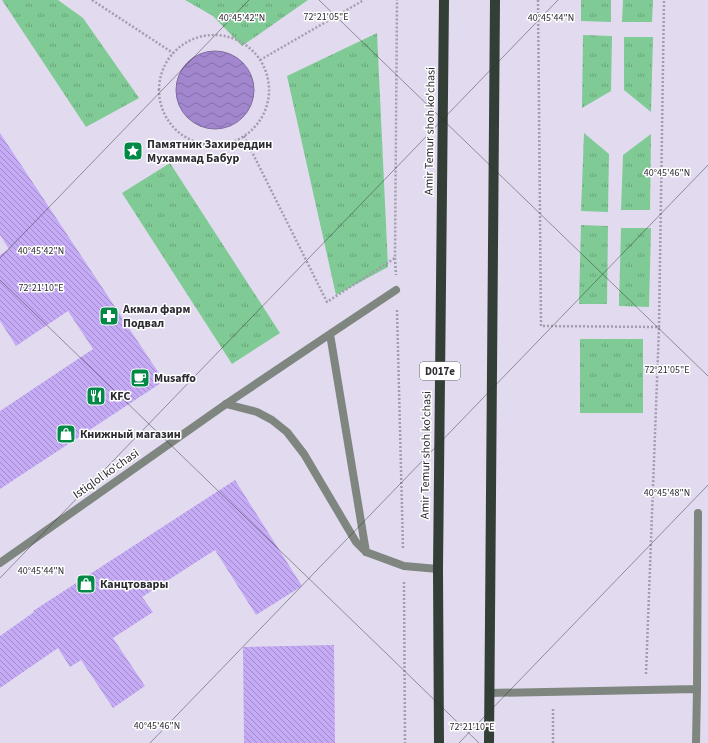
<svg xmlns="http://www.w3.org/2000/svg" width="708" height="743" viewBox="0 0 708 743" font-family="'Source Sans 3',sans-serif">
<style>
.grass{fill:url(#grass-tufts)}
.water{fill:url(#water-waves);stroke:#7f6ba0}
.building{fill:url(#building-back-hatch)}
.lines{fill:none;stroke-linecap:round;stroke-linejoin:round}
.path{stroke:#a29dac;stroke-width:2.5;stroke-dasharray:2 2;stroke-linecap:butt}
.service{stroke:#7f8680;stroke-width:8}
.minor{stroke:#7f8680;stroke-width:8}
.primary{stroke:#333f36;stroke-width:10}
.ticks{fill:none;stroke:#2d2b32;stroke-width:1;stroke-opacity:0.45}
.labels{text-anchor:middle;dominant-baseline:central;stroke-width:3;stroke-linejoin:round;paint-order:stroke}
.shield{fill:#fff;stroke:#6c6b70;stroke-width:1}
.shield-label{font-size:11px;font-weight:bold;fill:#2d2b32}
.street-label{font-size:12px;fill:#2d2b32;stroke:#fff}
.poi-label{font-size:12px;font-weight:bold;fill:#2d2b32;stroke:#fff;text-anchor:start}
.ticks-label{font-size:10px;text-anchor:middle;fill:#2d2b32;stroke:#fff;stroke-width:3;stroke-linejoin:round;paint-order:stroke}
</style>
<defs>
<pattern id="grass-tufts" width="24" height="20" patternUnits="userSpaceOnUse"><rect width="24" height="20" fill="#80ca95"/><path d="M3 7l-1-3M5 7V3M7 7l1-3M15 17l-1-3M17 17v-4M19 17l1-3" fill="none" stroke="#69a47a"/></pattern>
<pattern id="water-waves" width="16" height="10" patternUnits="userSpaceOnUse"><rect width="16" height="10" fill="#a287cf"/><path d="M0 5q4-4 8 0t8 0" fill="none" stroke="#846fa9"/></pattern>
<pattern id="building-back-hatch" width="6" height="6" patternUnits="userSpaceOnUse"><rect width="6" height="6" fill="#c5aaf5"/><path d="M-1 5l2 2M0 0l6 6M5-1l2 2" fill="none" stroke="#a08bc7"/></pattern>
</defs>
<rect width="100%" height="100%" fill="#e2dbef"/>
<path class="grass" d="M2 0H58L83 18 139 98 86 127Z
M185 0H308L242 46 213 16Z
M581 0H611V22L581 21Z
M623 0H653L652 22H622Z
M377 33 388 267 336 295 287 76Z
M583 35 612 36 611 91 582 108Z
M624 37H653L651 112 624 90Z
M584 133 609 154 608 212 581 211Z
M651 134 650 210H621L623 155Z
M170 163 280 333 232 364 122 193Z
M581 225 608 226 607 304H579Z
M621 228H651L649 307 619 306Z
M580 339H643V413H580Z"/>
<path class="water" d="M176 90a39 39 0 1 1 78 0a39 39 0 1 1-78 0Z"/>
<path class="building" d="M0 133 164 381 0 489V411L93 349 68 311 16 346 0 321V255L9 249 0 235Z
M235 480 302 586 256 615 215 550 142 597 153 612 113 638 145 686 113 708 81 660 70 667 58 648 0 688V636L34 612 33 611Z
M334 645 335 743H244L243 647Z"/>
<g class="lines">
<path class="path" d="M92 0 173 53
M538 0 541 326 659 327 664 0
M159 90a55 55 0 1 1 110 0a55 55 0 1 1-110 0Z
M260 60 364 0
M244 136 327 302 395 258 397 0
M395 258 396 275
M397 310 403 549
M404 582 405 743
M646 674 659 327
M553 743V708"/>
<path class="service" d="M330 334 396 290
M226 404 330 334 366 552
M226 404 257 412 272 420 287 432 304 454 356 542 366 552 404 566 438 569
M697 689 698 513
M489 693 697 689 696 743"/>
<path class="minor" d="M0 563 226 404"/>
<path class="primary" d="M439 743 438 569 444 0
M489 743 495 0"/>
</g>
<path class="ticks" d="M319 0 708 376M0 258 249 0M0 280 479 743M0 578 558 0M150 743 708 165M459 743 708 485"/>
<defs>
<symbol id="sight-square" viewBox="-11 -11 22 22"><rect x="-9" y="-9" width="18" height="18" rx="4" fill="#018945" stroke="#fff"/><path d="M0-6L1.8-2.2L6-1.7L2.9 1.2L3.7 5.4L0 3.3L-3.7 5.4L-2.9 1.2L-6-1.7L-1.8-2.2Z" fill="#fff"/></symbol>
<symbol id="pharmacy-square" viewBox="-11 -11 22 22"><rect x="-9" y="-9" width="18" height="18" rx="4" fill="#018945" stroke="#fff"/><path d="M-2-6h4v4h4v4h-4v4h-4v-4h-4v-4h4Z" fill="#fff"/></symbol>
<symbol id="cafe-square" viewBox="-11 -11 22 22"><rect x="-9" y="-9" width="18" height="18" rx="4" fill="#018945" stroke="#fff"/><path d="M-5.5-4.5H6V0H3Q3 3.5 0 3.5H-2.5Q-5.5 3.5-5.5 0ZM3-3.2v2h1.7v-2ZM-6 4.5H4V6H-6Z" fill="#fff"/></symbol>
<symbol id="restaurant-square" viewBox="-11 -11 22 22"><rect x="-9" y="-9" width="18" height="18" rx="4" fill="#018945" stroke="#fff"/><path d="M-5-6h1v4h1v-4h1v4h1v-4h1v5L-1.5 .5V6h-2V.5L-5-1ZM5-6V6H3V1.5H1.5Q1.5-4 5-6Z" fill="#fff"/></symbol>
<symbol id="shop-square" viewBox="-11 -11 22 22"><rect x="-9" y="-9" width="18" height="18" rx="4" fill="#018945" stroke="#fff"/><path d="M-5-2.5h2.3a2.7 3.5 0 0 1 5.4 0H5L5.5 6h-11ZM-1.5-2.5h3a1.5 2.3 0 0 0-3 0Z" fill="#fff"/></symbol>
</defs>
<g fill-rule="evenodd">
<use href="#sight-square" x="122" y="140" width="22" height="22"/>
<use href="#pharmacy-square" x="98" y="305" width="22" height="22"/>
<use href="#cafe-square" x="129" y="367" width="22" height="22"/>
<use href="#restaurant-square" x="85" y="385" width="22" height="22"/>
<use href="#shop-square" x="55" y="423" width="22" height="22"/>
<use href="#shop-square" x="75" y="573" width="22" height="22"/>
</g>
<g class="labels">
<rect class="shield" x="420" y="362" width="40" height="18" rx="3"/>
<g class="shield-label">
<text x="440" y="371">D017e</text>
</g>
<g class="street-label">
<text transform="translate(430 131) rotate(-89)">Amir Temur shoh ko'chasi</text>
<text transform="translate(426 455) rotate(-89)">Amir Temur shoh ko'chasi</text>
<text transform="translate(106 474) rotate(-35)">Istiqlol ko'chasi</text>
</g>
<g class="poi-label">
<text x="147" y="144">Памятник Захиреддин<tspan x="147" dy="14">Мухаммад Бабур</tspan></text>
<text x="123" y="309">Акмал фарм<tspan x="123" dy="14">Подвал</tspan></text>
<text x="154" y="378">Musaffo</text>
<text x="110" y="396">KFC</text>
<text x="80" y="434">Книжный магазин</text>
<text x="100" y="584">Канцтовары</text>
</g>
</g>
<g class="ticks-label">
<text x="326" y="20">72°21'05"E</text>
<text x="242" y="21">40°45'42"N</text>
<text x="551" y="21">40°45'44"N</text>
<text x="667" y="176">40°45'46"N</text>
<text x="41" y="254">40°45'42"N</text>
<text x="41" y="291">72°21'10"E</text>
<text x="667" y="373">72°21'05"E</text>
<text x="667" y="496">40°45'48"N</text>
<text x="41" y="574">40°45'44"N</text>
<text x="157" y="729">40°45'46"N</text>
<text x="472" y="730">72°21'10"E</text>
</g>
</svg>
